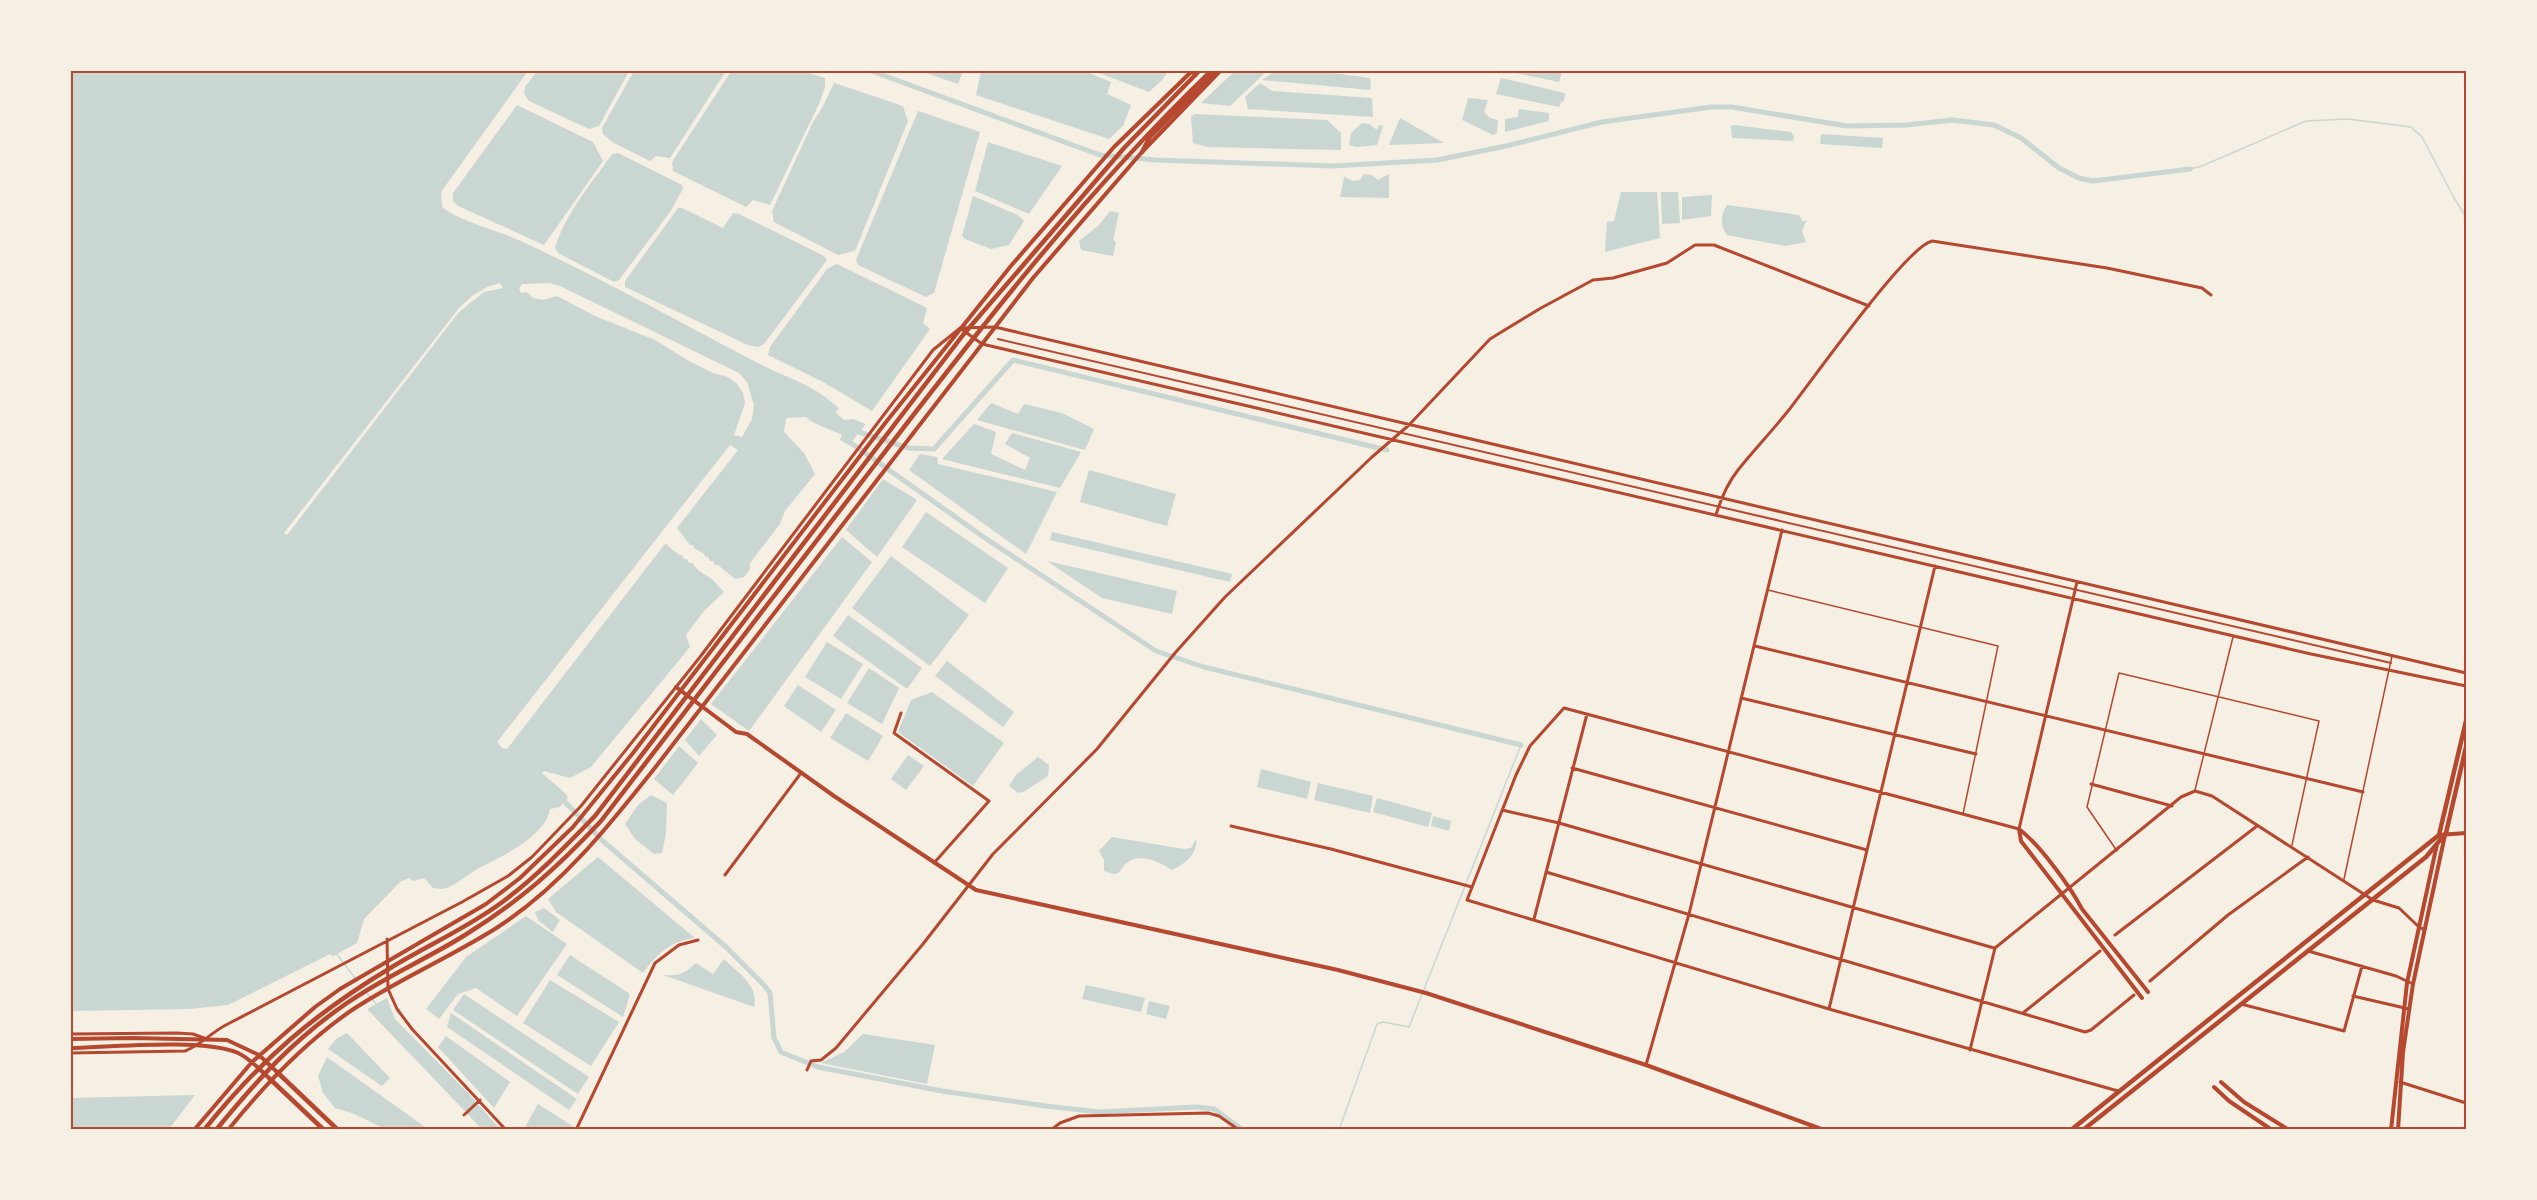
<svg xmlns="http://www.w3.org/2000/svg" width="2537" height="1200" viewBox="0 0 2537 1200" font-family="Manrope,sans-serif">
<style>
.water{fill:#c9d6d2}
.pier{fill:#f6efe4}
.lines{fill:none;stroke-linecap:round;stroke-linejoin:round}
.stream{stroke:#c9d6d2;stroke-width:1.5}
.canal{stroke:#c9d6d2;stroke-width:5}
.service{stroke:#b5482f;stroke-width:1.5}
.pedestrian{stroke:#b5482f;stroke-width:2}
.minor{stroke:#b5482f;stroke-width:3}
.tertiary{stroke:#b5482f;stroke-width:4}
.secondary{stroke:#b5482f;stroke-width:4}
.primary{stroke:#b5482f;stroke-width:4.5}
.trunk{stroke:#b5482f;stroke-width:4.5}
.neatline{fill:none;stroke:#b5482f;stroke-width:2}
</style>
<rect width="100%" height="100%" fill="#f6efe4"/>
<path class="water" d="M732 70 803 71 825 78V87L819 104 770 205 753 200 746 207 673 171 672 162Z
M71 71H528L441 192 442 207C459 221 499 231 521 241 600 278 676 320 752 360 781 376 816 384 839 409L835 412 844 420 853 419 866 424 849 445 840 440 842 435 812 422 806 417 786 418 784 432 804 453 815 474 785 511 780 524 750 563V569L744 577 735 579 718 565H715L713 561H710L708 557H706L703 553 695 549 693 545H690L677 528 738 450 730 445 497 742 502 748 507 749 664 545 666 544 679 555H682L684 559H687L689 563H692L699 571 712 579 724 592 704 611 686 635 690 647 591 767 570 778 544 771 542 773 566 794 568 798 560 807 550 809C545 837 501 857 479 868 466 875 457 885 443 889L433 888 424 878 413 881 409 878 400 882 364 919 357 943 333 956 330 954 228 1005 189 1009 71 1011Z
M537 71V70L629 71 599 126 589 129 529 101 524 94 525 87Z
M634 71H726L670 158 656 156 650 161 612 142 603 134 602 128Z
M920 71H963L958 84Z
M981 71H1084L1111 82 1107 94 1131 105 1123 126 1109 139 976 95Z
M1094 71 1168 70V71L1163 79 1149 92Z
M1235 71H1267L1230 106 1201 103Z
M1275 71H1318L1370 78 1371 90 1262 80Z
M1506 71H1562L1559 82Z
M1501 78 1565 93 1564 101 1561 102 1559 107 1496 94Z
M834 83 903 106 908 121 855 251 838 255 774 222 772 211 813 122 822 108Z
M1260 83 1272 91 1372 98 1373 117 1248 109 1245 97Z
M1468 98 1488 100 1484 112 1490 118 1498 120 1497 133 1493 135 1462 120Z
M517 105 593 142 603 161 544 245 458 206 453 201V193Z
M1519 109 1549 113V121L1505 132V119L1518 117Z
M918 111 980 132 934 293 926 297 858 265 856 260Z
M1194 114 1327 120 1341 133V150L1208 147 1193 143 1191 117Z
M1400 118 1444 143 1389 145Z
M1362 123 1369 124 1377 130 1379 125 1383 126 1377 145 1357 147 1349 145 1351 133Z
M1734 125 1791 132 1794 137 1793 141 1732 138 1731 126Z
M1821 134 1883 138 1882 148 1820 144Z
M988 142 1062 166 1029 214 975 191Z
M618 153 682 185 683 189 670 212 619 280 614 282 558 253 555 248C565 214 592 183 612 154Z
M1364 174 1372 175 1378 180 1389 174V198L1340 197 1344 177 1353 181 1360 180Z
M1621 192H1657L1660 238 1605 252 1607 222 1614 221Z
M1661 192H1678L1680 223 1662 224Z
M1712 195 1711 216 1682 220V197Z
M973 196 1018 215 1024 221 1009 245 991 249 965 239 962 236Z
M1727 205 1799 215 1803 222 1807 220 1802 231 1806 242 1785 246 1727 235C1719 224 1721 215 1727 205Z
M678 208H682L723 228 733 213 739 214 824 256 827 260 764 344 758 347 748 345 625 287V281Z
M1110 211 1119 213 1113 240 1116 242 1113 256 1081 250 1079 241 1099 225Z
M837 264 927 308 923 323 930 329 872 411 823 382 768 355 770 347 827 269Z
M991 403 1018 414 1024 404 1062 413 1094 429 1085 450 977 420Z
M974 424 996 432 991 454 1025 470 1030 458 1005 444 1012 433 1081 452 1060 488 942 459Z
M920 454 937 457 938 464 1057 492 1026 554 909 470Z
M1089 470 1176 494 1167 526 1080 502Z
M883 479 917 500 877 557 846 530Z
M926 512 1008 568 985 603 902 547Z
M1052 532 1232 574 1230 582 1050 540Z
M842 537 872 562 749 731 711 704Z
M891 556 969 615 930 666 852 608Z
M1047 561 1177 591 1172 614 1102 598Z
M848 615 922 668 907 689 833 636Z
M827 642 863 664 841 699 805 677Z
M947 661 1014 712 1003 727 935 676Z
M869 668 899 688 882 724 847 703Z
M798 685 836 710 821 732 784 706Z
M932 692 1004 743 973 786 898 732 911 700Z
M846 713 883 736 868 761 830 738Z
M701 719 717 735 699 756 685 740Z
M679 746 698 763 673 795 654 779Z
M908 755 924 766 906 790 891 779Z
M1038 757 1049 765 1048 776 1025 791 1018 793 1009 786 1016 775Z
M1261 769 1311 782 1307 799 1257 787Z
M1318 783 1373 796 1370 813 1314 800Z
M651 795 667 803 666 834 662 853 654 854 635 839 625 824 638 805Z
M1377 798 1432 813 1428 827 1373 812Z
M1433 816 1451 821 1449 831 1431 826Z
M1112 837 1184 849 1191 848 1196 839C1199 853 1183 866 1171 870 1161 862 1140 853 1128 862 1124 865 1121 870 1118 873L1113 874 1104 871V860L1099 851Z
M598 857 695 938C669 942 658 953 643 973L556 912 548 899Z
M544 908 560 920 553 932 538 920 535 912Z
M526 916 567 944 517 1016 476 988 458 994 439 1019 426 1009 466 957Z
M570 955 630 994 623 1017 557 975Z
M724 959C738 973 759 985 754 1007L663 975C681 976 683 974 696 963L713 974Z
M550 980 619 1022 591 1066 523 1023Z
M1086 985 1145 998 1141 1012 1082 999Z
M464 994 589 1077 578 1094 453 1010Z
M387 998 395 1019 467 1092 500 1129H482L367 1009Z
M1149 1001 1170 1006 1166 1019 1146 1014Z
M451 1013 577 1099 569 1110 447 1027Z
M347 1033 390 1078 382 1086 328 1049 336 1039Z
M863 1034 935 1045 927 1084 821 1063 844 1052Z
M446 1036 510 1082 494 1108 438 1047Z
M327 1057 428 1129H385L352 1113 335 1108 323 1093 318 1076Z
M195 1095 169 1129H71V1098Z
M538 1104 574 1127 572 1129H524Z"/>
<path class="pier" d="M500 283 503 288 484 292 459 312 287 535 284 533 459 308 472 296 487 287Z
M550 283 562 287 739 373 747 382 754 405 752 419 742 437 734 435 745 403 743 393 737 384 728 377 713 373 689 361 655 340 595 316 557 296 543 300 533 298 527 292 521 293 519 288 522 284Z"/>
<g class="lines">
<path class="stream" d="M2190 169 2202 166 2306 121 2348 119 2411 127 2422 137 2453 196 2466 217
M336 953 355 978
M367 993 376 1004
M1339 1130 1377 1024 1383 1022 1409 1027 1521 745"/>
<path class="canal" d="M869 70 1100 155 1156 160 1333 166 1437 160 1506 146 1602 122 1711 107H1732L1847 126 1906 125 1952 120 1994 125 2021 138 2059 168 2079 178 2093 181 2190 169
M859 432 908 448 934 449 1013 360 1387 450
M851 443 985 538 1156 651 1204 667 1521 745
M565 802 604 842 726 947 764 985 770 993 774 1038 781 1052 818 1067 942 1091 1046 1106 1099 1112 1197 1107 1214 1109 1243 1130"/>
<path class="service" d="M1768 590 1998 646 1963 814
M2195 790 2233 637
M2117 851 2087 807 2119 673 2319 721 2292 845
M2344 879 2392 656"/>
<path class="pedestrian" d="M998 339 2391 663"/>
<path class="minor" d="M960 328 982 344 2311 654 2466 686
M962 328 995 327 2466 673
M1716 515C1721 498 1727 484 1738 470 1754 450 1772 431 1788 411 1811 382 1906 247 1932 241L2107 268 2202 288 2211 295
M2077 582 2019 829 1564 708 1530 746 1516 775 1467 900 1829 1009 2118 1091
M1755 646 2363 792
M1741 698 1976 754
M901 713 894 733 989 801 934 863
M1572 768 1867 850
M2091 784 2172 806
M1502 810 1559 823 1994 948
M1231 826 1331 849 1472 887
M1546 872 2085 1032 2091 1030 2134 995
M725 875 801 773
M1534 919 1587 714
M2115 935 2257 826
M387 939 388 989 397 1009 412 1029 506 1130
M2308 951 2396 976 2413 984
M2150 981 2228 915 2308 857
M2353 996 2409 1009
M2241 1004 2344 1031 2362 966
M1829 1009 1935 566
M2023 1013 2100 951
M70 1034 177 1033 193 1034 204 1038
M1970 1050 1995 948 2181 797 2195 791 2212 796 2373 900 2399 908 2419 927 2423 929
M70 1053 185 1051C199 1046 210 1034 224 1026L462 902 508 876 532 857 581 806 700 657 933 350 959 329
M1646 1065 1689 914 1782 530
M807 1070 811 1061 821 1060 836 1048 923 944 993 854 1097 749 1175 653 1225 597 1372 457 1409 425 1490 339 1541 308 1593 280 1613 278 1667 263 1695 245H1714L1869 306
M2400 1082 2466 1103
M464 1115 480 1100
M576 1130 655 963 679 945 698 940
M1051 1130 1060 1123 1079 1116 1208 1113 1219 1116 1239 1130"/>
<path class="tertiary" d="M676 687 736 732 747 734 834 796 976 890 1338 970 1426 993 1646 1065 1824 1130
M2019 829 2021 841 2142 998
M2019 829C2039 844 2070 886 2082 909L2148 992
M2439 835 2466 833
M70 1039 132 1038 227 1040 259 1055 277 1072
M70 1048C110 1047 205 1038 238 1053 251 1059 260 1070 270 1079
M2221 1082 2244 1102 2289 1130
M2214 1087 2229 1101 2272 1130
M194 1130 252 1062 315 1007 340 989 486 904 520 878 573 827 633 753 886 422 1010 267 1114 147 1192 71
M228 1130C265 1084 304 1043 352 1010 399 979 451 957 498 927 561 886 608 827 654 769L1033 278 1142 152 1221 70"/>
<path class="secondary" d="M2391 1130 2407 983 2437 844
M2398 1130 2403 1052 2413 984 2445 835"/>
<path class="primary" d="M277 1072 338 1130
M270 1079 324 1130
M2071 1130 2439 835 2466 721
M2083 1130 2426 857 2446 833 2466 747"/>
<path class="trunk" d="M1192 72 1193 70
M1142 152 1150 137 1217 70
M204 1130C260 1060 315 1013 392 967 428 945 467 928 501 903 536 877 565 847 595 816L963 335 1124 148 1200 70
M216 1130C257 1080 293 1040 347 1003 384 977 427 959 465 935 520 901 557 868 601 821 692 703 783 584 874 466 980 328 1086 191 1212 70"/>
</g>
<rect width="2537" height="1200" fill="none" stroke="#f6efe4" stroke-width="144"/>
<rect x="72" y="72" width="2393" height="1056" class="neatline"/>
</svg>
